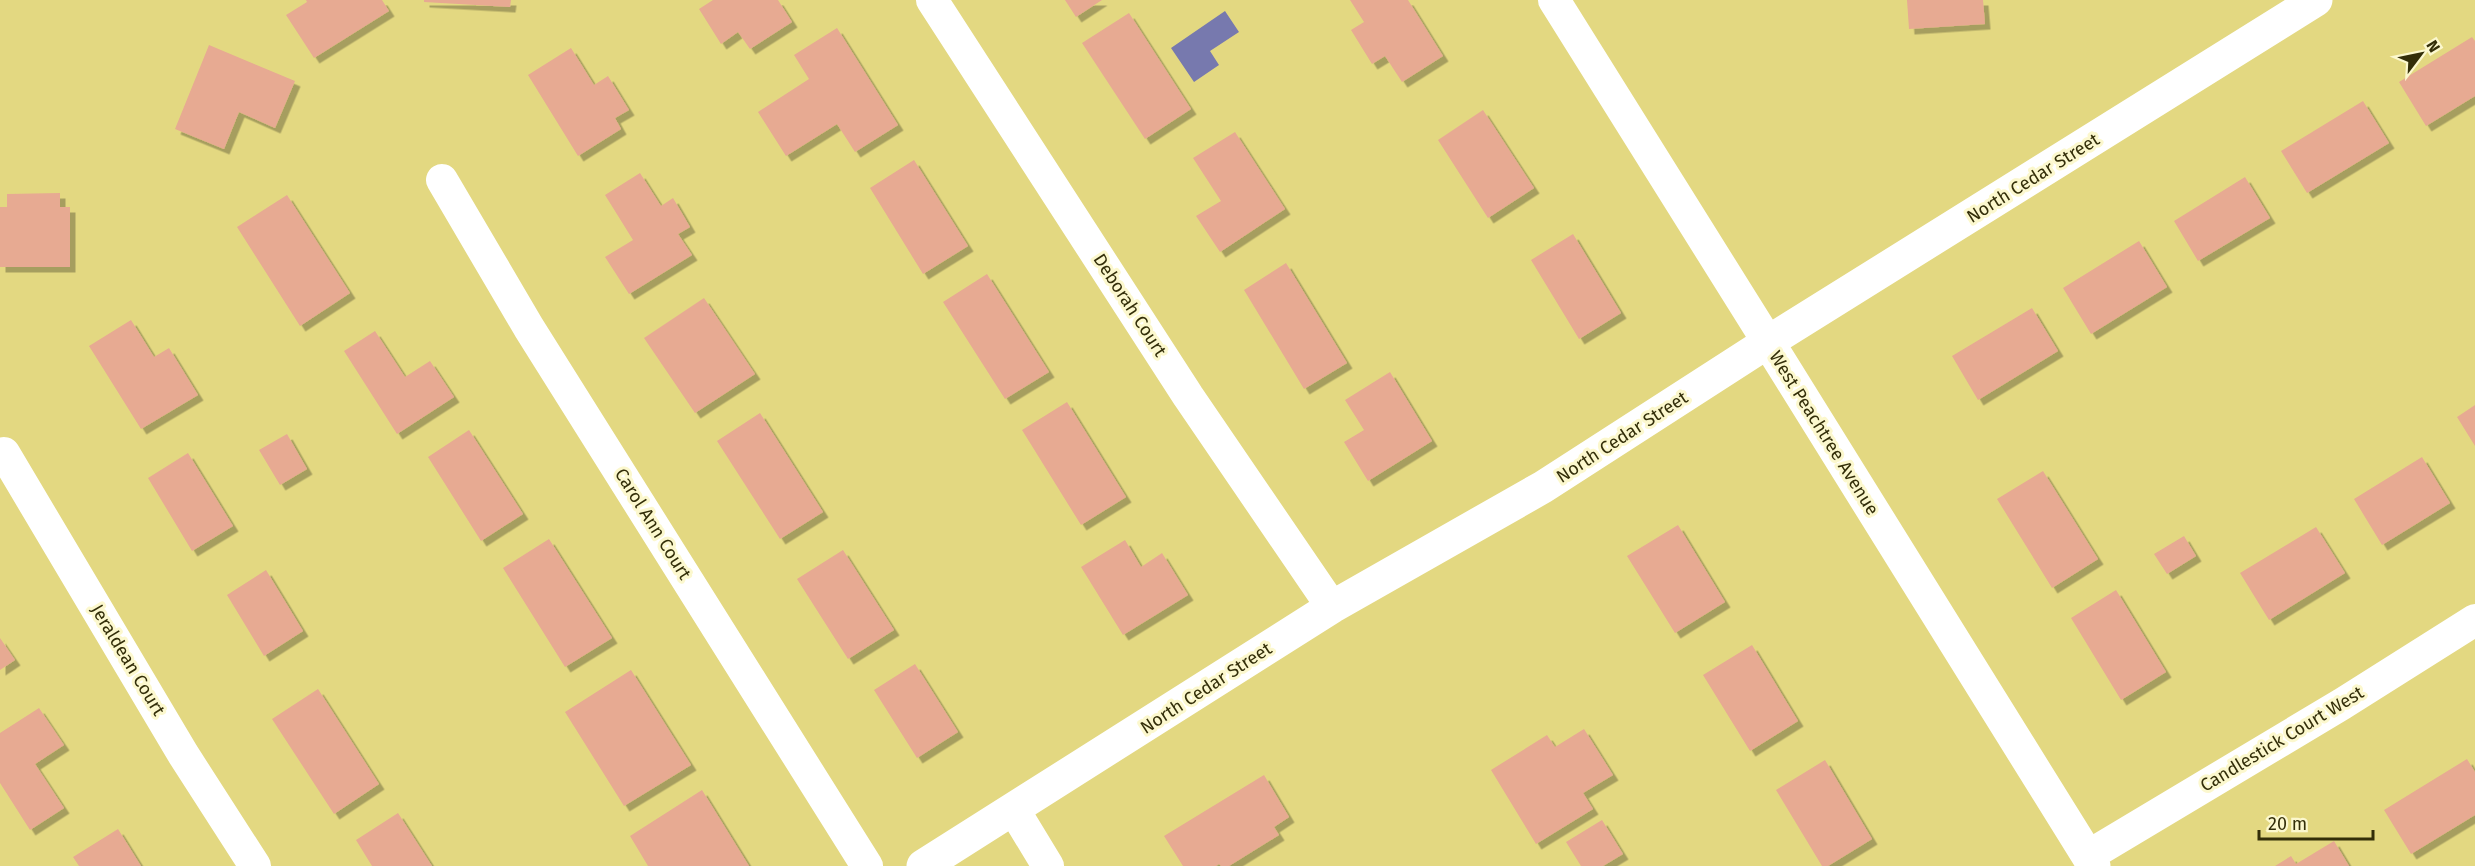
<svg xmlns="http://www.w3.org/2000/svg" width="2475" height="866" viewBox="0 0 2475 866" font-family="'Fira Sans',sans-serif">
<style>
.water{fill:#7779ae}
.building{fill:#e7aa92;filter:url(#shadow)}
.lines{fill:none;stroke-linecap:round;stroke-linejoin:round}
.street{stroke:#fff;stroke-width:32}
.secondary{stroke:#fff;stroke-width:33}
.labels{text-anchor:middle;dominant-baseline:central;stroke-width:6;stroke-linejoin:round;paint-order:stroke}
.street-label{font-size:18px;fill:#332e09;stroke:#fcf8ce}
</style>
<defs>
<filter id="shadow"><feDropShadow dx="5.5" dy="5.5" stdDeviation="0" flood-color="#0004"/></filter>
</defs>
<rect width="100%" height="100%" fill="#e3d881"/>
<path class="water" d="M1225 11 1239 32 1210 51 1219 65 1194 82 1171 48Z"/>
<path class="building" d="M306 0H382L389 11 314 58 286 15 307 2Z
M424 0H511L510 7 424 2Z
M713 0H778L792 22 750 49 738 32 721 44 699 9Z
M1065 0H1102L1076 17Z
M1350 0H1408L1443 56 1402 82 1385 56 1372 64 1351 30 1364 22Z
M1907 0H1983L1985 24 1909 29Z
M1129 13 1191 109 1145 139 1082 43Z
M837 28 898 125 855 152 837 124 786 156 758 112 809 79 794 55Z
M2472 37 2475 41V96L2426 126 2399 82Z
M209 45 295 81 275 128 239 112 224 149 175 129Z
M571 48 594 85 608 76 629 110 615 118 621 129 578 156 528 75Z
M2363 101 2389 143 2307 193 2281 151Z
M1483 110 1534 188 1488 218 1438 140Z
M1235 132 1285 209 1220 252 1196 216 1221 201 1193 158Z
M914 160 968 246 923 274 870 188Z
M640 173 661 206 673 198 690 227 678 234 692 255 629 294 605 257 633 240 605 195Z
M2245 177 2270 218 2198 261 2174 221Z
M60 193V207H70V267H0V207H7V194Z
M287 195 350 293 300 326 237 227Z
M1573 234 1621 313 1579 339 1531 260Z
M2139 241 2167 287 2091 334 2063 288Z
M1286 263 1347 363 1304 389 1244 290Z
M987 274 1049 372 1005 399 943 302Z
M704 298 755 374 695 413 644 338Z
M2032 308 2058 351 1978 400 1952 356Z
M131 320 154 357 169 348 198 395 141 429 89 346Z
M375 331 405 377 430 361 454 397 397 434 344 351Z
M1390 372 1432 441 1368 481 1344 442 1364 430 1345 400Z
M1067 402 1126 497 1081 525 1022 430Z
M2475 405V446L2457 417Z
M760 413 823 512 780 539 717 441Z
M469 430 523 514 481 541 428 457Z
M287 434 307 469 280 485 259 450Z
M188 453 233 526 192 551 148 478Z
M2422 457 2450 503 2382 545 2354 499Z
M2043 471 2098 559 2052 588 1997 499Z
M1678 525 1725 602 1675 633 1627 556Z
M2316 527 2345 573 2269 620 2240 573Z
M2184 536 2196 556 2167 574 2154 554Z
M549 539 612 638 565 667 503 568Z
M1125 540 1141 567 1162 553 1188 595 1123 635 1081 567Z
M843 550 894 630 848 659 797 579Z
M266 570 303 631 264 656 227 595Z
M2116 590 2166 672 2121 700 2071 618Z
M0 638 15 660 0 670Z
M1752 645 1798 721 1750 751 1703 675Z
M915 664 958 732 917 758 874 690Z
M631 670 691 765 624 806 565 712Z
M318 689 379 784 334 814 272 719Z
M39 708 64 745 35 764 64 808 30 830 0 783V733Z
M1584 729 1613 775 1583 793 1593 809 1536 844 1491 770 1547 735 1555 747Z
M2467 759 2475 772V815L2411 854 2384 810Z
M1825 760 1872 839 1828 866H1822L1776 790Z
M1264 775 1289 817 1274 827 1279 835 1229 866H1221L1219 864 1216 866H1183L1164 836Z
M702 790 749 866H648L630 836Z
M398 813 432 866H372L356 840Z
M1602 820 1623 854 1603 866H1581L1566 842Z
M118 829 141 866H79L73 857Z
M2334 841 2349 866H2275L2291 856 2296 864Z"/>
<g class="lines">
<path class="street" d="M932 0 1188 396 1332 607
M1554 0 1768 342
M442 180 529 328 867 866
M4 453 183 754 255 866
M1014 810 1048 866
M2088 856 2342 704 2475 620"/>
<path class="secondary" d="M1768 342 2094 866
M923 866 1332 607 1543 487 1768 342 2316 0"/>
</g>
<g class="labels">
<g class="street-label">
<text transform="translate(2033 178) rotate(-32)">North Cedar Street</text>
<text transform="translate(1130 305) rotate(57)">Deborah Court</text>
<text transform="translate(1824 433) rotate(58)">West Peachtree Avenue</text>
<text transform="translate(1622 437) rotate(-33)">North Cedar Street</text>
<text transform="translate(653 524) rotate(58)">Carol Ann Court</text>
<text transform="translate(128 660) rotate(59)">Jeraldean Court</text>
<text transform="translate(1206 688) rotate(-33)">North Cedar Street</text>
<text transform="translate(2282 739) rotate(-31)">Candlestick Court West</text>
</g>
</g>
<g transform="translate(2421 54) rotate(58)" stroke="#fcf8ce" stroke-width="4.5" paint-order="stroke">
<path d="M0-4.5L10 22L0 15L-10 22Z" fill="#332e09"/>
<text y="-9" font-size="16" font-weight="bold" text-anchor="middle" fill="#332e09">N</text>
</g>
<path d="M2259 830v9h114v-9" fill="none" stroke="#332e09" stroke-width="3"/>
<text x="2268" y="830" font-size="18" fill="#332e09" stroke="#fcf8ce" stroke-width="4.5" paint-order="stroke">20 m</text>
</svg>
